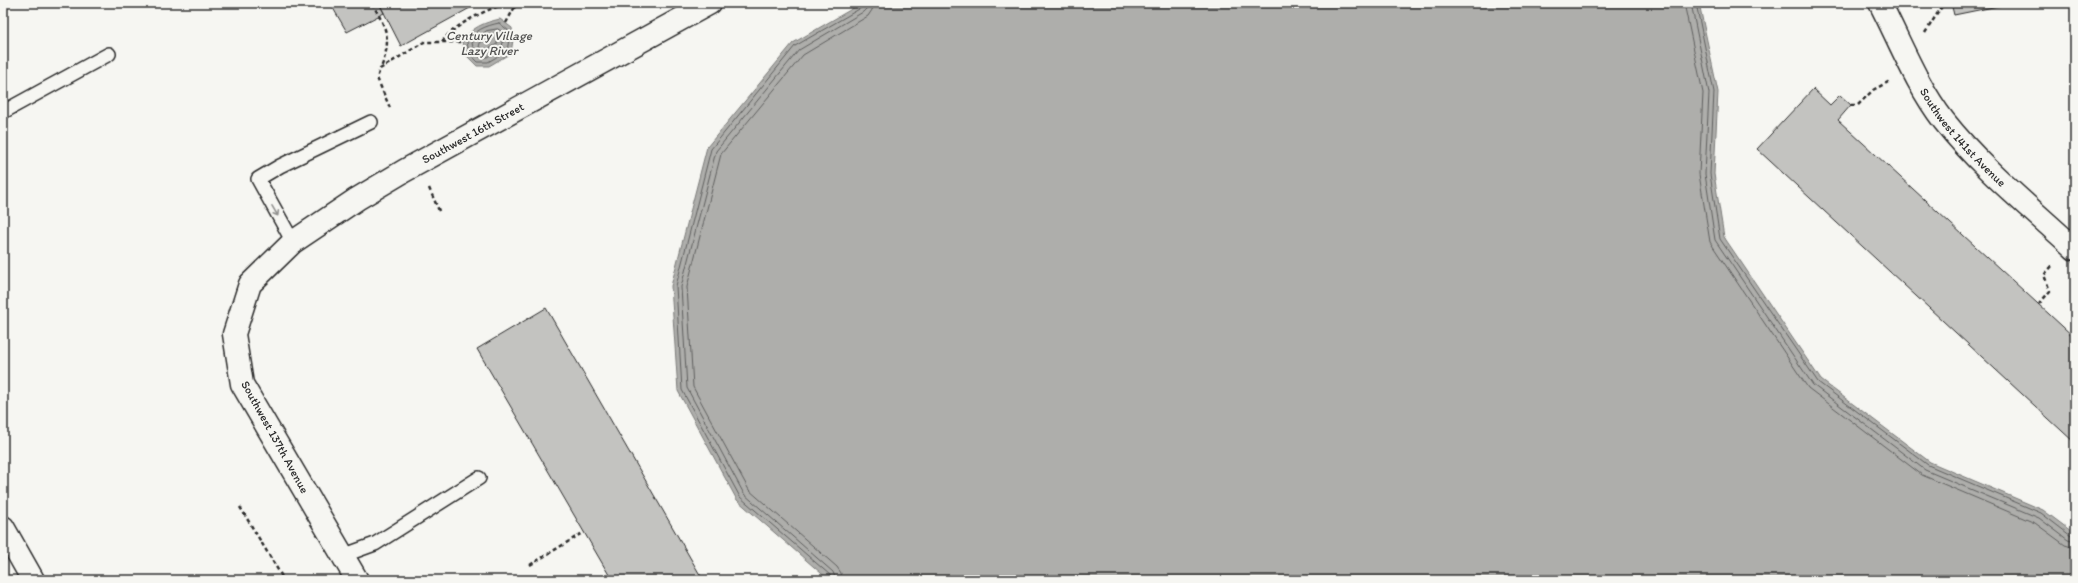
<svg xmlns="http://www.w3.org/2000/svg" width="2078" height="583" viewBox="0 0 2078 583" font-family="Itim,sans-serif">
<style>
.water{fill:#aeaeab;stroke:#7a7a78}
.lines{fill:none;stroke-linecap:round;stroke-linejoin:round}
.shore{stroke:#5f5f5e;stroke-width:1}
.building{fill:#c3c3c0;stroke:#2b2b2b}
.service-casing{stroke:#2b2b2b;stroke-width:16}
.minor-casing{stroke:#2b2b2b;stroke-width:25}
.path{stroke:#2b2b2b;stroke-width:2.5;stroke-dasharray:4 3;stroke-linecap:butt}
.service{stroke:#f6f6f2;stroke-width:13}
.minor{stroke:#f6f6f2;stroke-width:22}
.oneway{stroke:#90908e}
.labels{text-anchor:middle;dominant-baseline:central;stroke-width:4;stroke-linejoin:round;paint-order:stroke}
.street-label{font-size:12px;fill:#2b2b2b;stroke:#f6f6f2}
.water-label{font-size:13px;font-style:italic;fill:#525251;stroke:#f6f6f2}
</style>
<rect width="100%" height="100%" fill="#f6f6f2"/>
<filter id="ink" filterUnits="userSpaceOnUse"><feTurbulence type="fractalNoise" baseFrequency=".025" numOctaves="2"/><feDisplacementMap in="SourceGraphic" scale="8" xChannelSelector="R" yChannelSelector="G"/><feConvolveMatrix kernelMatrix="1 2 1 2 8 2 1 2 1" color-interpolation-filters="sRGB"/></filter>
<g filter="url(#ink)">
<path class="water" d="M862 3H1699L1718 92 1714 174 1724 237 1821 380 1930 462 2043 510 2075 534V580H829L737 500 678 391 671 286 707 147 793 43Z
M500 19 512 28 513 40 511 53 489 66H477L466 55 462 42C472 27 483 23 500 19Z"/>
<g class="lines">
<path class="shore" d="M1684 3 1703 93 1699 174 1710 242 1808 388 1922 475 2035 523 2065 545 2075 548
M1691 3 1709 93 1705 174 1715 240 1813 385 1925 470 2039 518 2068 540 2075 542
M1696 3 1714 92 1710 174 1720 239 1818 382 1928 465 2041 513 2071 536 2075 537
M499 23 509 31V39L507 51 488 62H478L469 53 467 42C475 30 485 26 499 23Z
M498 29 504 33 502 48 487 57H480L474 51 472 43 486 31Z
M496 35 498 38 497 44 485 51 479 47 480 43 489 37Z
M831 580 830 575 740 497 682 390 676 286 711 149 795 46 861 8 863 3
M836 580 833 572 744 494 687 388 681 287 716 151 799 50 863 12 867 8 868 3
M842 580 841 573 837 567 749 490 693 387 687 287 721 154 803 55 868 16 872 10 874 3"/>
</g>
<path class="building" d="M330 3H379L384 13 347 32Z
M379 3H479L401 46Z
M1951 3H2008V4L1954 15Z
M1813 89 1830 105 1840 95 1851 105 1838 120 2075 338V443L1757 149Z
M546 308 703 580H612L477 349Z"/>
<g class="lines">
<defs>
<path id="service" d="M3 112 109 54
M293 242 258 179 280 166 371 122
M342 556 375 544 479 478"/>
<g id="minor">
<path id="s1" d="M1880 3C1900 42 1917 86 1944 121 1982 169 2031 208 2075 249"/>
<path d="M3 527 33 580"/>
<path id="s2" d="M357 580 242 384 234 334 250 284 293 242 357 199 404 171 710 3"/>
</g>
</defs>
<use href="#service" class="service-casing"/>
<use href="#minor" class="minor-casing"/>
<path class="path" d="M372 3C387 30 392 38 381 68
M506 23 517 3
M1925 33 1944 3
M442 42C454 24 488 9 508 3
M1851 105H1858L1873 90 1890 81
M390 108 377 78 380 69 424 42H462
M429 188 440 213
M2039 304 2050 291 2044 275 2053 265
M240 507 284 580
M530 565 584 532"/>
<use href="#service" class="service"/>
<use href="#minor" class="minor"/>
</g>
<defs><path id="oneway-shaft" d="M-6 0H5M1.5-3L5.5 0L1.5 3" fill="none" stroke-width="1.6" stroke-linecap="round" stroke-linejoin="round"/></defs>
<use class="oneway" href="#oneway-shaft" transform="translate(275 211) rotate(60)"/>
</g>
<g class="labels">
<g class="street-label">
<text stroke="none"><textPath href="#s2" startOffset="601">Southwest 16th Street</textPath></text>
<text stroke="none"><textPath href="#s1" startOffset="159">Southwest 141st Avenue</textPath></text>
<text transform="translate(275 437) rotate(61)">Southwest 137th Avenue</text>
</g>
<g class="water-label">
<text x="489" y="35">Century Village<tspan x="489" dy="15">Lazy River</tspan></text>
</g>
</g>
<rect width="2078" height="583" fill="none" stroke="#f6f6f2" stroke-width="16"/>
<rect x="8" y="8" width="2062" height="567" fill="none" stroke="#2b2b2b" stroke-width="1.5" filter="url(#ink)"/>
</svg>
